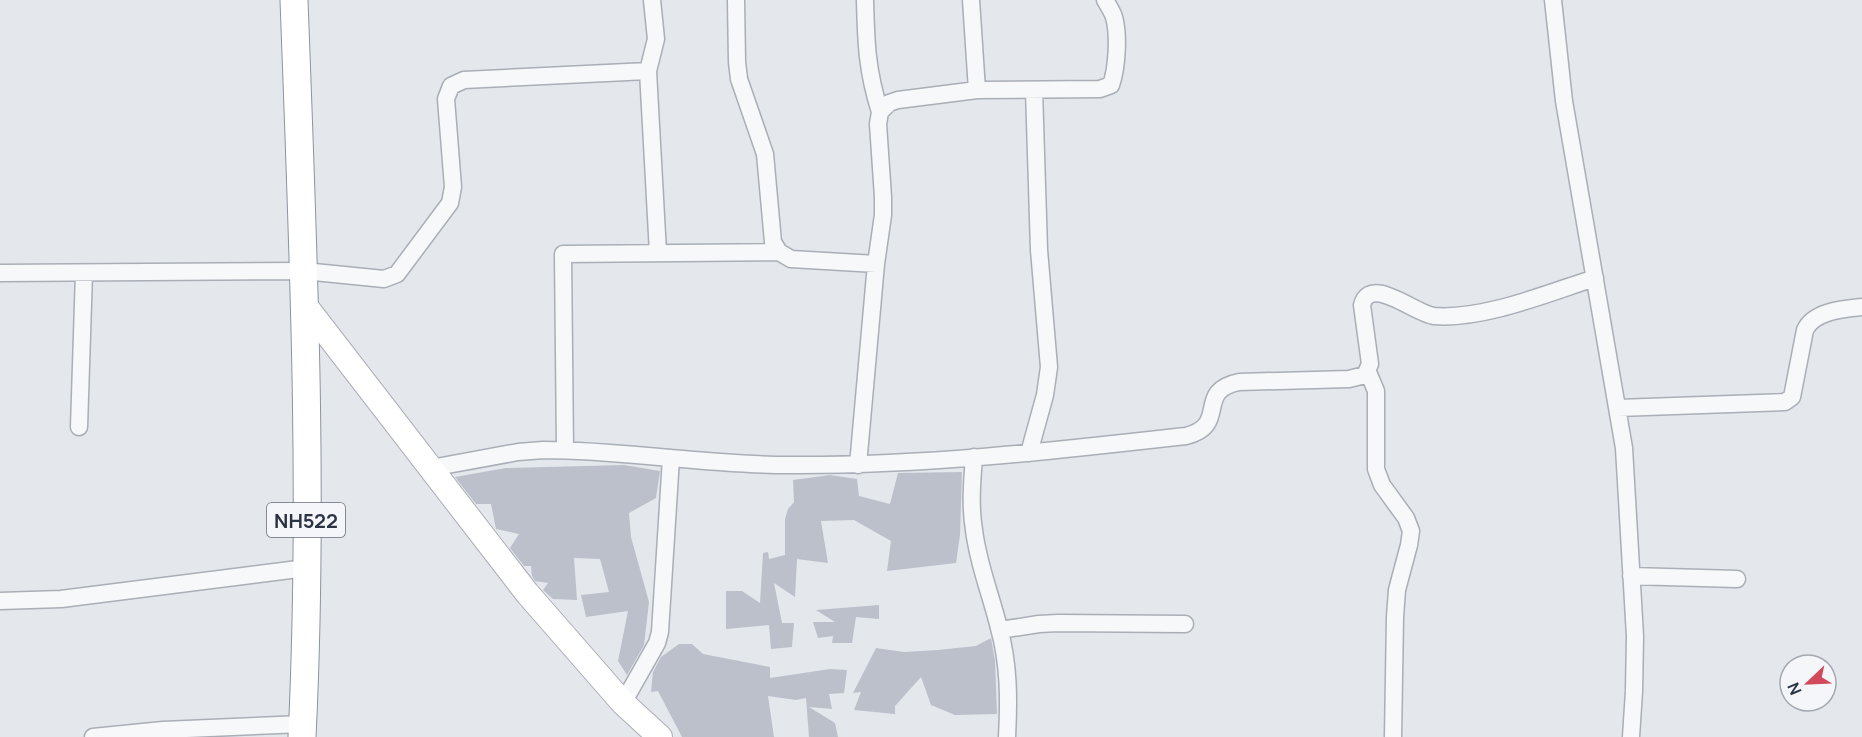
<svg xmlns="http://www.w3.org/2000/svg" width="1862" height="737" viewBox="0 0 1862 737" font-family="Manrope,sans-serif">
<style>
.building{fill:#bbc0ca}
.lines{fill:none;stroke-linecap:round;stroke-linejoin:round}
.minor-casing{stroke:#a9aeb7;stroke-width:19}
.secondary-casing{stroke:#a9aeb7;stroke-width:26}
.trunk-casing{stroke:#8b94a3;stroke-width:29}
.minor{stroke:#f7f8fa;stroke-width:16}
.secondary{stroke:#fff;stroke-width:24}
.trunk{stroke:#fff;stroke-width:27}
.labels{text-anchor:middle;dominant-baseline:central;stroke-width:4.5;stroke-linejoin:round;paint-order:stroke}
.shield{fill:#f4f6f9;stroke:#676e7b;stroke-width:1.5}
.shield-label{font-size:20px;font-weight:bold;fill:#2b3445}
</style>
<rect width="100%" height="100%" fill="#e4e7ec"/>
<path class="building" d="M624 465 660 471 656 498 629 513 631 537 649 602 644 645 627 675 618 661 628 611 586 617 581 595 609 592 600 559 574 558 577 600 553 599 543 590 548 583 535 581 532 576 531 566H524L510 548 519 534 496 529 491 504H476L455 477 506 468Z
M962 472 960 535 956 563 887 571 891 541 854 520 821 521 828 563 797 559 795 597 774 583 782 623H794L792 647 771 649 769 625 726 629V591H742L760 603 763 553 768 552 769 559 785 555V519L788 509 794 502 793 480 830 475 857 479 859 496 890 504 898 473Z
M879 605V619L856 617 852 643H832L833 636 818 638 813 622H835L816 610Z
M991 638 995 661 997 714 955 715 931 705 921 677 895 706V714L854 710 861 692 853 693 876 648 904 652 938 650 976 646Z
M679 644H692L703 654 770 667V678L830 669 847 670 844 693 829 694 832 709 809 707 835 723 838 737H809L806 698 796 700 768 696 774 737H682L658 691 651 692 653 672 661 657Z"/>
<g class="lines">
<defs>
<path id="minor" d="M652 0 656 39 648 71 658 253
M736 0 737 62 739 79 765 154 773 242 779 252 791 259 876 264
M865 0C866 43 867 71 880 112
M971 0 977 90
M1553 0 1564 101 1624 448 1635 636 1634 691 1631 737
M0 273 304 271 384 279 397 274 450 203 453 187 446 99 451 86 464 80 648 71
M1368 372 1376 391V469L1382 485 1406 518 1411 531 1409 545 1397 590 1395 617 1393 737
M1618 408 1785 402 1792 397 1805 330C1814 311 1843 309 1862 307
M79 427 84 273
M565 450 563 254 779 252
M1029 453 1045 395 1049 367 1039 250 1034 90
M974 457C972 482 970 506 974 530 978 564 991 595 999 628 1009 664 1009 700 1007 737
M858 465 876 264 883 215V197L878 124 880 112 889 103 898 100 977 90 1100 89 1111 85C1117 68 1119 35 1114 17 1112 11 1108 5 1105 0
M431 468 518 452 543 450C624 450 706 465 788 465 921 466 1053 451 1186 436 1230 425 1194 391 1239 382L1349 379 1365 375 1370 364 1362 305C1370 274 1415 314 1434 316 1483 320 1548 293 1595 278
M1631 576 1737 579
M0 601 61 599 306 568
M1000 630 1039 624 1058 623 1185 624
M623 703 657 643 660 632 671 458
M93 737 163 730 303 724"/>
<path id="secondary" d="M304 304 527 593 623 703 660 737"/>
<path id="trunk" d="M294 0C303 245 314 492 302 737"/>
</defs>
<use href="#minor" class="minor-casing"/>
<use href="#secondary" class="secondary-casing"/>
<use href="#trunk" class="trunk-casing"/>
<use href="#minor" class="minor"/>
<use href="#secondary" class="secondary"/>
<use href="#trunk" class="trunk"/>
</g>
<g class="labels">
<rect class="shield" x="267" y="503" width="78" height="34" rx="4.5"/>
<g class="shield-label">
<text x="306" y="520">NH522</text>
</g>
</g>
<g transform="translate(1808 683) rotate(247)"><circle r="28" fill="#f4f6f9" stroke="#a4a8b1" stroke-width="1.5"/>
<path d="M0-4.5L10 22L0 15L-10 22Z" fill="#d1495b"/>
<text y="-9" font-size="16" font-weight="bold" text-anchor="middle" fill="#2b3445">N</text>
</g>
</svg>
